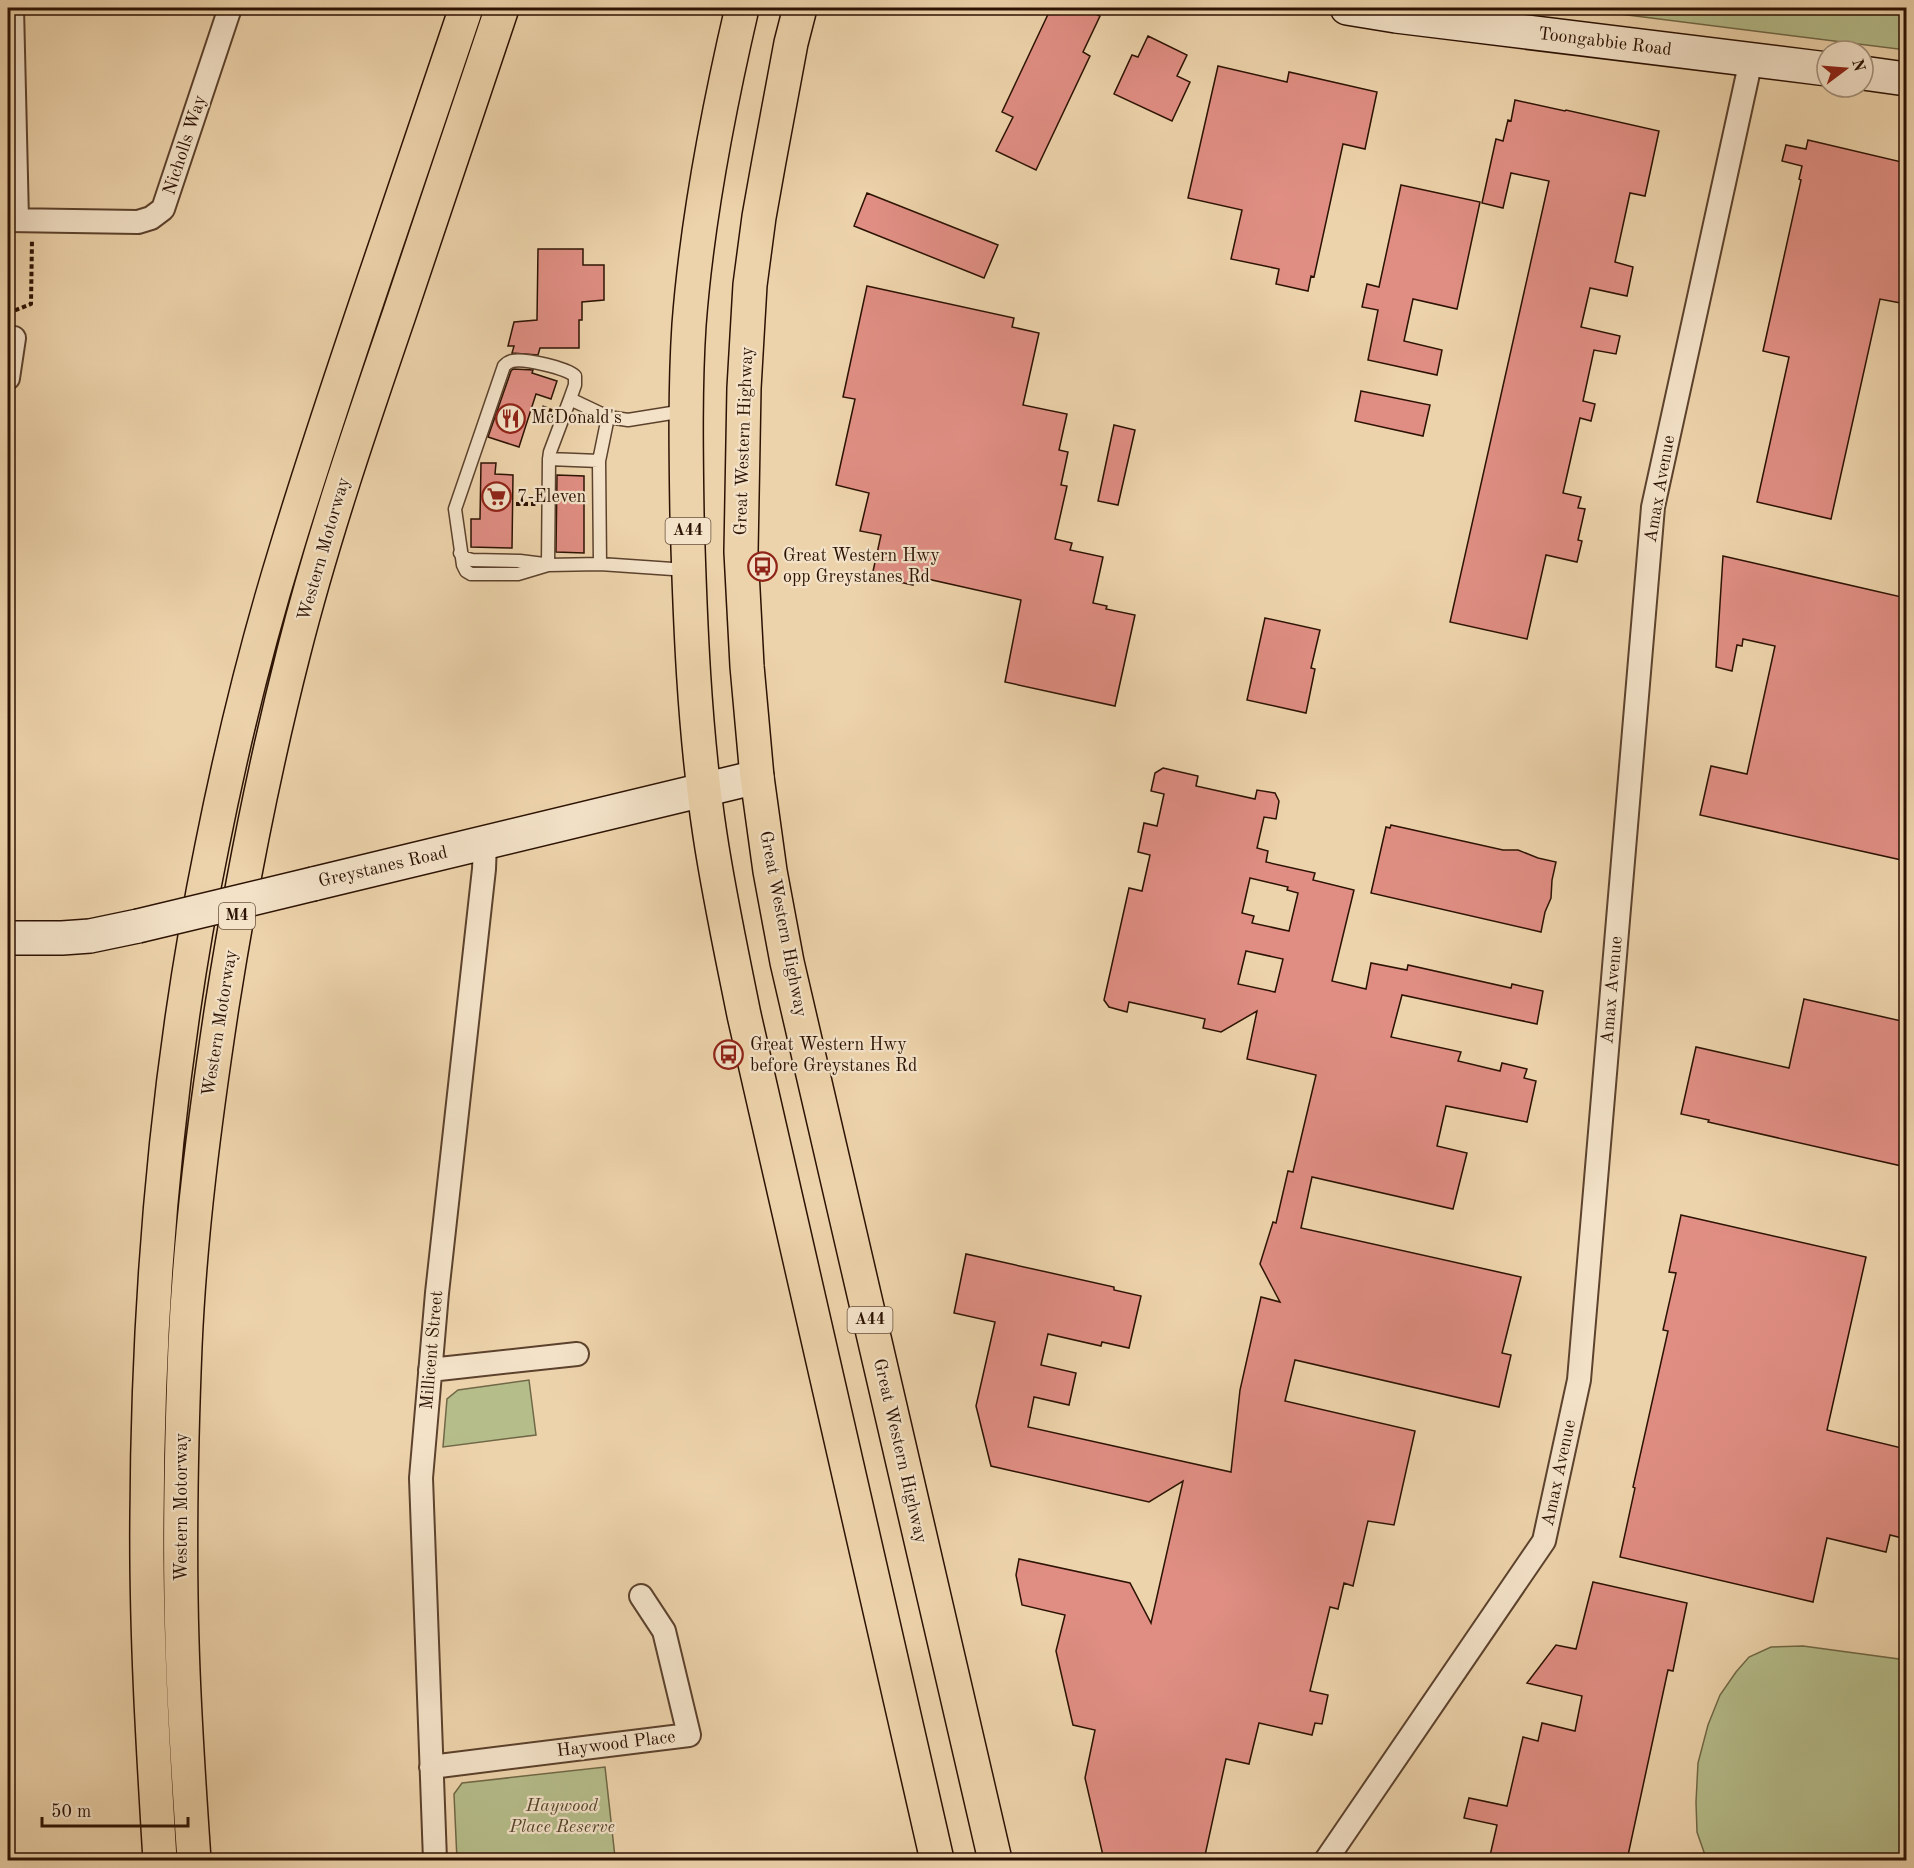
<svg xmlns="http://www.w3.org/2000/svg" width="1914" height="1868" viewBox="0 0 1914 1868" font-family="'Old Standard TT',serif">
<style>
.green{fill:#b5bd8b;stroke:#706847;stroke-width:1.5}
.building{fill:#e08e83;stroke:#2c1203;stroke-width:1.5;fill-rule:evenodd}
.lines{fill:none;stroke-linecap:round;stroke-linejoin:round}
.lane-casing{stroke:#5c422d;stroke-width:15}
.street-casing{stroke:#5c422d;stroke-width:26}
.secondary-casing{stroke:#2c1203;stroke-width:36}
.highway-casing{stroke:#2c1203;stroke-width:36}
.path{stroke:#2c1203;stroke-width:4;stroke-dasharray:4.5 3;stroke-linecap:butt}
.lane{stroke:#f3e2c8;stroke-width:12}
.street{stroke:#f3e2c8;stroke-width:22}
.secondary{stroke:#f3e2c8;stroke-width:33}
.highway{stroke:#edd3ab;stroke-width:33}
.secondary-bridge-casing{stroke:#2c1203;stroke-width:36;stroke-linecap:butt}
.secondary-bridge{stroke:#f3e2c8;stroke-width:33}
.labels{text-anchor:middle;dominant-baseline:central;stroke-width:4.5;stroke-linejoin:round;paint-order:stroke}
.shield{fill:#f3e2c8;stroke:#68503e;stroke-width:1.5}
.shield-label{font-size:16px;font-weight:bold;fill:#2c1203}
.street-label{font-size:18px;fill:#2c1203;stroke:#f3e2c8}
.poi-label{font-size:18px;fill:#2c1203;stroke:#f3e2c8;text-anchor:start}
.park-label{font-size:18px;font-style:italic;fill:#55452c;stroke:#f3e2c8}
</style>
<rect width="100%" height="100%" fill="#edd3ab"/>
<filter id="stains"><feTurbulence type="fractalNoise" baseFrequency=".00333" numOctaves="4"/><feColorMatrix values="0 0 0 0 .2 0 0 0 0 .09 0 0 0 0 .02 0 0 0 .5 -.17"/></filter>
<radialGradient id="worn" r=".72"><stop offset=".6" stop-color="#630" stop-opacity="0"/><stop offset="1" stop-color="#630" stop-opacity=".3"/></radialGradient>
<path class="green" d="M1572 8H1906V50Z
M529 1380 536 1435 443 1447 447 1399 458 1390Z
M1803 1646 1906 1660V1860H1707L1706 1858 1697 1832 1696 1802 1698 1763 1708 1725 1720 1695 1736 1672 1749 1657 1771 1647Z
M605 1767 615 1857 583 1860H457L454 1794 462 1783Z"/>
<path class="building" d="M1051 8H1082L1100 16 1083 52 1090 56 1036 170 996 151 1013 117 1002 112Z
M1148 36 1187 55 1177 76 1190 82 1172 121 1114 94 1132 55 1138 57Z
M1218 66 1287 82 1289 72 1377 92 1365 149 1343 144 1314 277 1311 276 1308 291 1276 284 1279 269 1231 259 1242 210 1188 198Z
M1515 100 1565 111 1566 110 1659 131 1645 196 1630 193 1615 262 1633 267 1627 296 1590 288 1581 327 1620 336 1616 354 1594 350 1583 401 1595 404 1591 421 1580 418 1563 493 1581 497 1578 508 1585 509 1578 540 1582 541 1577 562 1546 555 1527 639 1450 622 1549 181 1511 173 1503 208 1482 203 1496 139 1503 141 1508 120 1511 121Z
M1808 140 1906 163V304L1880 299 1831 519 1757 502 1789 357 1763 351 1801 180 1799 179 1802 166 1782 161 1786 145 1806 149Z
M1401 185 1480 202 1457 309 1413 299 1404 341 1442 350 1437 375 1368 360 1378 310 1362 307 1367 284 1379 287Z
M867 193 998 245 984 278 854 226Z
M538 249H583V265H604V300L582 302V320H579V348H540L538 355 512 353 514 346H508L514 322 537 320Z
M867 286 1014 318 1012 327 1039 333 1023 405 1067 414 1059 450 1068 452 1061 485 1067 486 1055 539 1072 543 1070 550 1103 557 1093 603 1107 606 1106 609 1135 615 1115 706 1005 682 1021 600 914 576 913 585 872 576 881 535 860 531 869 493 836 485 855 399 843 397Z
M513 369 533 370 532 373 557 381 551 399 536 394 519 447 488 437 511 371Z
M1361 391 1430 405 1423 436 1355 421Z
M1114 425 1135 430 1118 505 1098 501Z
M481 463H496L495 474 513 475 512 548 471 547V519H480Z
M557 475 584 476V553L556 552Z
M1723 556 1906 598V861L1700 815 1711 766 1747 774 1775 646 1743 639 1742 646 1737 645 1732 671 1716 667Z
M1265 618 1320 630 1311 668 1315 669 1306 713 1247 700Z
M1163 768 1198 776 1196 786 1255 799 1257 790 1275 793 1279 801 1276 819 1264 817 1257 848 1268 851 1266 862 1315 873 1313 880 1354 890 1332 981 1366 989 1371 963 1407 970 1408 965 1511 988 1512 984 1543 991 1537 1024 1402 995 1391 1037 1461 1052 1458 1061 1500 1071 1502 1063 1527 1069 1524 1078 1536 1081 1527 1122 1446 1106 1437 1146 1467 1153 1453 1209 1312 1177 1301 1228 1521 1277 1502 1353 1511 1355 1499 1407 1295 1360 1285 1401 1415 1431 1394 1525 1368 1521 1353 1586 1344 1583 1338 1609 1330 1607 1310 1691 1328 1695 1322 1724 1315 1723 1312 1735 1259 1723 1249 1764 1226 1759 1204 1860H1104L1085 1778 1095 1730 1073 1725 1056 1651 1065 1615 1022 1605 1016 1575 1019 1559 1130 1583 1151 1623 1183 1481 1149 1502 991 1466 976 1406 995 1322 954 1313 966 1254 1114 1287V1290L1141 1296 1129 1348 1102 1342 1101 1346 1048 1334 1041 1365 1076 1373 1069 1405 1034 1397 1028 1427 1231 1472 1240 1390 1261 1297 1280 1302 1260 1264 1273 1222 1276 1223 1288 1171 1293 1172 1316 1075 1247 1059 1257 1011 1221 1032 1203 1028 1205 1019 1129 1002 1127 1012 1109 1007 1104 1000 1129 888 1142 891 1150 855 1138 852 1144 823 1157 826 1164 794 1151 791 1155 773ZM1250 878 1288 887 1287 890 1298 893 1289 931 1252 923 1254 916 1242 913ZM1246 951 1283 959 1275 992 1238 984Z
M1391 825 1503 850H1518L1538 858 1556 862 1552 880 1551 898 1545 912 1541 932 1371 893 1386 827 1390 828Z
M1804 999 1906 1022V1167L1708 1122 1709 1120 1681 1114 1696 1047 1789 1068Z
M1681 1215 1866 1257 1827 1430 1906 1449V1539L1890 1535 1886 1552 1827 1538 1813 1602 1620 1557 1635 1488 1633 1487 1668 1331 1663 1330 1676 1273 1669 1272Z
M1593 1582 1687 1603 1673 1671 1668 1670 1627 1860H1489L1497 1825 1464 1818 1469 1798 1507 1806 1523 1737 1538 1741 1542 1723 1575 1731 1582 1696 1527 1683 1556 1645 1576 1649Z"/>
<g class="lines">
<defs>
<path id="lane" d="M608 417 628 420 684 411
M549 459 550 452 570 399 608 417 599 461
M460 553 465 558 472 560 520 561 544 564
M600 564 599 461 549 459 548 565 600 564 687 570
M548 565 518 574H471L466 571 463 565 455 509 504 366C507 363 508 362 512 361 524 358 566 368 575 376V385L570 399"/>
<path id="street" d="M12 8 17 220
M8 220 138 222 151 218 163 209 230 8
M8 378 14 338
M430 1370 577 1354
M431 1767 689 1735 664 1631 641 1596
M435 1860 421 1478 437 1293 484 869 485 843
M1326 1860 1544 1541 1579 1380 1653 507 1751 60"/>
<path id="secondary" d="M1347 8 1396 16 1827 69
M1863 73 1906 79
M313 884 757 777
M8 938H62L90 936 138 926"/>
<path id="highway" d="M742 8C718 111 697 219 689 325 685 386 686 452 687 514 690 621 694 729 710 835 719 895 732 955 744 1015L937 1860
M800 8 791 43 769 161 759 217 750 285 744 388 741 552 747 666 757 777 770 871 787 962 995 1860
M160 1860C153 1746 146 1632 147 1518 148 1293 167 1066 212 846 232 746 256 647 286 550 318 444 354 339 390 233 416 158 440 83 466 8
M194 1860C189 1788 184 1715 182 1642 179 1544 181 1445 185 1346 190 1232 205 1118 222 1006 241 886 264 768 294 651 323 537 361 426 399 315 434 212 468 110 502 8"/>
</defs>
<use href="#lane" class="lane-casing"/>
<use href="#street" class="street-casing"/>
<use href="#secondary" class="secondary-casing"/>
<use href="#highway" class="highway-casing"/>
<path class="path" d="M8 313 31 304 32 239
M542 407 552 411
M516 504H536"/>
<use href="#lane" class="lane"/>
<use href="#street" class="street"/>
<use href="#secondary" class="secondary"/>
<use href="#highway" class="highway"/>
<defs>
<path id="secondary-bridge" d="M138 926 313 884"/>
</defs>
<use href="#secondary-bridge" class="secondary-bridge-casing"/>
<use href="#secondary-bridge" class="secondary-bridge"/>
</g>
<defs>
<symbol id="restaurant-ring" viewBox="-11 -11 22 22"><circle r="9.5" fill="#f3e2c8" stroke="#8f2418" stroke-width="1.5"/><path d="M-5-6h1v4h1v-4h1v4h1v-4h1v5L-1.5 .5V6h-2V.5L-5-1ZM5-6V6H3V1.5H1.5Q1.5-4 5-6Z" fill="#8f2418"/></symbol>
<symbol id="supermarket-ring" viewBox="-11 -11 22 22"><circle r="9.5" fill="#f3e2c8" stroke="#8f2418" stroke-width="1.5"/><path d="M-6-5.5h2.5l.6 2H6L4.5 2H-2.5L-4.4-4H-6ZM-1.5 3.2a1.3 1.3 0 1 0 .1 0ZM3 3.2a1.3 1.3 0 1 0 .1 0Z" fill="#8f2418"/></symbol>
<symbol id="bus-ring" viewBox="-11 -11 22 22"><circle r="9.5" fill="#f3e2c8" stroke="#8f2418" stroke-width="1.5"/><path d="M-5-6H5V4H4V6H2V4H-2V6H-4V4H-5ZM-3.5-4V0h7V-4ZM-3.5 1.2v1.5H-2V1.2ZM2 1.2v1.5H3.5V1.2Z" fill="#8f2418"/></symbol>
</defs>
<g fill-rule="evenodd">
<use href="#restaurant-ring" x="494" y="402" width="33" height="33"/>
<use href="#supermarket-ring" x="480" y="480" width="33" height="33"/>
<use href="#bus-ring" x="746" y="550" width="33" height="33"/>
<use href="#bus-ring" x="712" y="1038" width="33" height="33"/>
</g>
<g class="labels">
<g class="shield">
<rect x="665.5" y="518" width="45" height="26" rx="4.5"/>
<rect x="219" y="903" width="36" height="26" rx="4.5"/>
<rect x="847.5" y="1307" width="45" height="26" rx="4.5"/>
</g>
<g class="shield-label">
<text x="688" y="531">A44</text>
<text x="237" y="916">M4</text>
<text x="870" y="1320">A44</text>
</g>
<g class="street-label">
<text transform="translate(1605 42) rotate(7)">Toongabbie Road</text>
<text transform="translate(185 145) rotate(-72)">Nicholls Way</text>
<text transform="translate(744 441) rotate(-88)">Great Western Highway</text>
<text transform="translate(1660 489) rotate(-80)">Amax Avenue</text>
<text transform="translate(324 549) rotate(-74)">Western Motorway</text>
<text transform="translate(383 867) rotate(-13)">Greystanes Road</text>
<text transform="translate(783 924) rotate(79)">Great Western Highway</text>
<text transform="translate(1612 990) rotate(-85)">Amax Avenue</text>
<text transform="translate(220 1023) rotate(-81)">Western Motorway</text>
<text transform="translate(432 1350) rotate(-85)">Millicent Street</text>
<text transform="translate(900 1451) rotate(77)">Great Western Highway</text>
<text transform="translate(1559 1473) rotate(-78)">Amax Avenue</text>
<text transform="translate(182 1507) rotate(-90)">Western Motorway</text>
<text transform="translate(616 1744) rotate(-7)">Haywood Place</text>
</g>
<g class="poi-label">
<text x="531" y="418">McDonald's</text>
<text x="517" y="497">7-Eleven</text>
<text x="783" y="556">Great Western Hwy<tspan x="783" dy="21">opp Greystanes Rd</tspan></text>
<text x="750" y="1045">Great Western Hwy<tspan x="750" dy="21">before Greystanes Rd</tspan></text>
</g>
<g class="park-label">
<text x="562" y="1806">Haywood<tspan x="562" dy="21">Place Reserve</tspan></text>
</g>
</g>
<rect width="1914" height="1868" fill="none" stroke="#edd3ab" stroke-width="30"/>
<rect x="9" y="9" width="1896" height="1850" fill="none" stroke="#2c1203" stroke-width="3"/>
<rect x="15" y="15" width="1884" height="1838" fill="none" stroke="#2c1203" stroke-width="1.5"/>
<g transform="translate(1845 69) rotate(74)"><circle r="28" fill="#f3e2c8" stroke="#a38f79" stroke-width="1.5"/>
<path d="M0-4.5L10 22L0 15L-10 22Z" fill="#8f2418"/>
<text y="-9" font-size="16" font-weight="bold" text-anchor="middle" fill="#2c1203">N</text>
</g>
<path d="M42 1817v9h146v-9" fill="none" stroke="#2c1203" stroke-width="3"/>
<text x="51" y="1817" font-size="18" fill="#2c1203" stroke="#f3e2c8" stroke-width="4.5" paint-order="stroke">50 m</text>
<rect width="100%" height="100%" filter="url(#stains)"/>
<rect width="100%" height="100%" fill="url(#worn)"/>
</svg>
